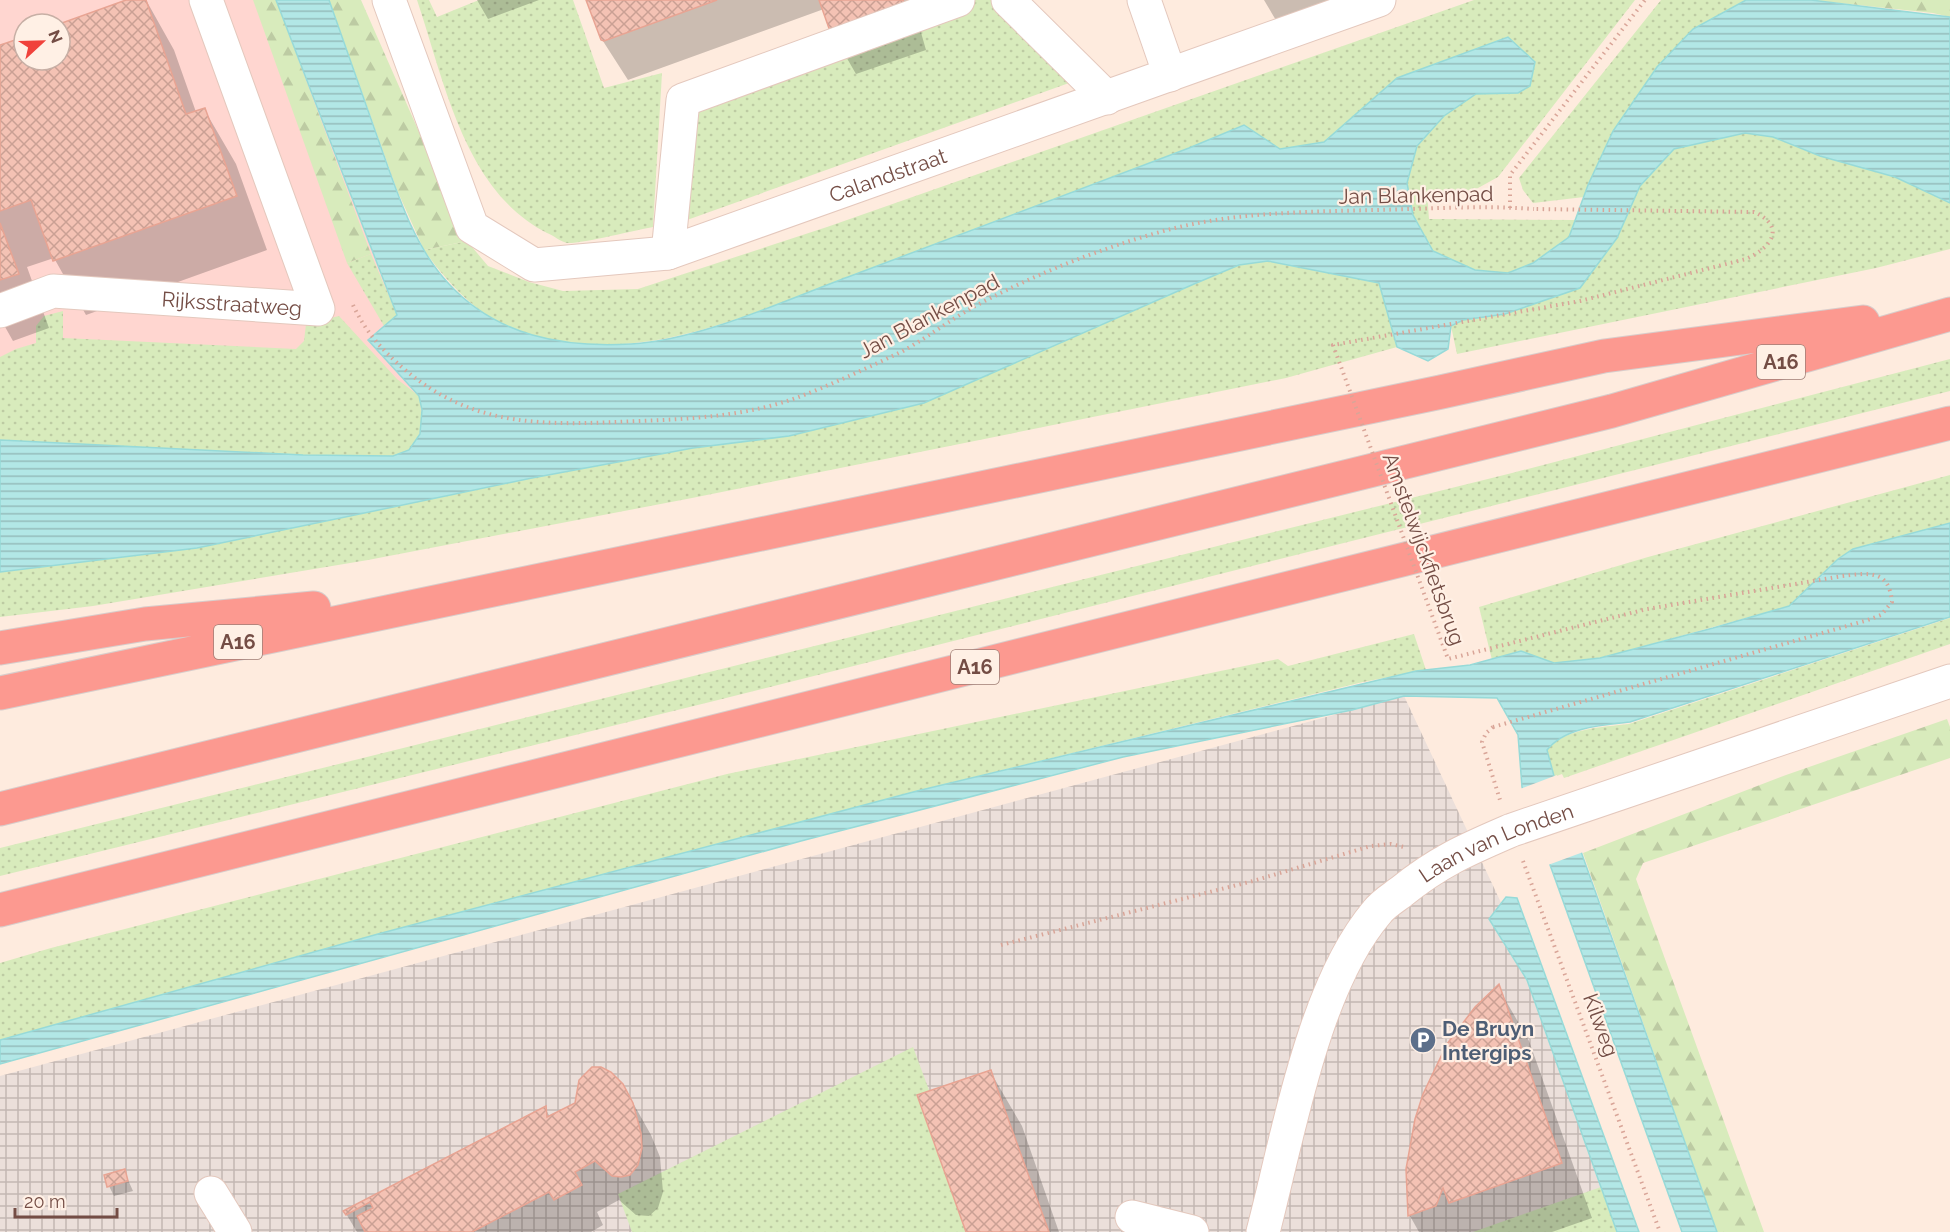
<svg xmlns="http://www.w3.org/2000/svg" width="1950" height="1232" viewBox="0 0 1950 1232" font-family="Raleway,sans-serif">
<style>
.commercial{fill:#ffd6d0;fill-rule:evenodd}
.industrial{fill:url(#industrial-grid)}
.grass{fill:url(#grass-dots)}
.forest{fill:url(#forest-firs)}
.water{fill:url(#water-rules);stroke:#97dad8;stroke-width:1.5}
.pier{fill:#feebde}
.shadow{fill:#0003}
.building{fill:url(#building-cross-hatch);stroke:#e8a493;stroke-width:1.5}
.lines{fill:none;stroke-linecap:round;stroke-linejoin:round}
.minor-casing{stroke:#e4c8bd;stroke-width:35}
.highway-casing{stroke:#d8cdcb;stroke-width:35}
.path{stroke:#d9a598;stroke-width:4;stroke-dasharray:1.5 4.5;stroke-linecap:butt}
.minor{stroke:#fff;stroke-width:33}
.highway{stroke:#fc9990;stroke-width:33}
.path-bridge{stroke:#d9a598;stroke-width:4;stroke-dasharray:1.5 4.5;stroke-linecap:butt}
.labels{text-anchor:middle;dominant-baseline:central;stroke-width:4.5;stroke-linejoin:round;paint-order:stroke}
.shield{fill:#fff0e5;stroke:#9e7e75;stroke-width:1.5}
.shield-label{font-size:20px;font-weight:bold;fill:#744d45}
.street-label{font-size:21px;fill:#744d45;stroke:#fff0e5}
.service-label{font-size:21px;font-weight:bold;fill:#4e5e75;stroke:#fff0e5;text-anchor:start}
</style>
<defs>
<pattern id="industrial-grid" width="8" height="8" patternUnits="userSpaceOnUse" patternTransform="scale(1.5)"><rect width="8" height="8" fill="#ebdfda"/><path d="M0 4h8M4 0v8" fill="none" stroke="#c3b7b3"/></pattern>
<pattern id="grass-dots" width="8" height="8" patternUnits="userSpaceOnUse" patternTransform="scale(1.5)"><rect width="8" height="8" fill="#d8ebbc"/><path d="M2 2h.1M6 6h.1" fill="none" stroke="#bdcba3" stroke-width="1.8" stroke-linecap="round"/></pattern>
<pattern id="forest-firs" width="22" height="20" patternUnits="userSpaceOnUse" patternTransform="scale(1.5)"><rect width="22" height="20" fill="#d8ebbc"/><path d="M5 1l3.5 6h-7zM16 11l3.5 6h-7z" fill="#bdcba3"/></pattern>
<pattern id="water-rules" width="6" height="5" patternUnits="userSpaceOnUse" patternTransform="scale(1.5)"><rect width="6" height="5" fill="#b2e7e6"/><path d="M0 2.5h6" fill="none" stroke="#95bdbc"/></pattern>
<pattern id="building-cross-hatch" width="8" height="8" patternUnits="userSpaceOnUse" patternTransform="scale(1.5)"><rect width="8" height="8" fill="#f4c2b4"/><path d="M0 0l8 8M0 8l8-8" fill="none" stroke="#caa094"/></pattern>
</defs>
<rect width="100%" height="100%" fill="#feebde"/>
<path class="commercial" d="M0 0H299L445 468 0 479ZM24 24H60V60H24Z"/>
<path class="industrial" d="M1404 696 1511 924 1622 1232H0V1076Z"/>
<path class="grass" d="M417 0H429L437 17 479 0H573L604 88 662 73 653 227C636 230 581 244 567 243 561 242 553 235 547 233 464 191 444 80 417 0Z
M969 0H1016L1083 78 687 220 690 103Z
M1474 0H1635L1498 177 1469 193H1427L1429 219 1576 220 1570 237 1533 263 1508 273 1475 270 1433 251 1413 215 1407 183 1417 146 1444 116 1476 94 1518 93 1508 37 1397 78 1324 142 1280 149 1244 125 1189 148C1079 190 969 231 859 273 786 300 711 335 634 343 600 347 554 347 522 334 479 317 450 286 424 250L467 241 488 266 529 282 563 291 638 289 827 227Z
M1661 0H1754L1588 185 1584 197 1533 203 1523 190 1519 178Z
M1745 133 1773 137 1820 156 1895 177 1950 203V249L1876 268 1457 354 1451 326 1463 320 1505 314 1617 238 1640 186 1674 149Z
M371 254 397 315 384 326 347 263Z
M1268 261 1379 283 1397 347 1286 378 692 498 368 560 93 606 0 617V572L197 548 532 478 693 448 789 436 924 403 1194 284 1239 265Z
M63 311V338L296 349 304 341 306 324 339 316 397 379 419 396C422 412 425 440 408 451 390 462 360 456 341 456 227 455 113 446 0 440V357L16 349 36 343V326L44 316Z
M1950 359V391L710 702 0 876V848L1512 473Z
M1950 475V523L1853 549 1838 559 1789 606 1601 658 1554 663 1520 651 1492 660 1479 607 1648 557Z
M1950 618V644L1564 778 1562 774 1554 777 1547 750C1565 728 1603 727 1629 724Z
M1414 634 1426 670 1363 682 917 791 378 934 0 1040V963L51 948 727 774 1278 659 1288 666Z
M913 1047 936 1109 966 1232H632L618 1194Z
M1601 1187 1617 1232H1473Z"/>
<path class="forest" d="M253 0H276L371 254 347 263Z
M329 0H361L467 241 424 250 397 190Z
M1811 0H1950V17L1933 13Z
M1947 719 1950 727V758L1643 863 1636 879 1764 1232H1717L1583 853 1786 775Z"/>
<path class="water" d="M276 0H329C345 45 361 90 377 136 395 186 412 245 449 284 497 336 563 348 631 344 700 340 783 301 848 277 961 234 1075 191 1189 148L1244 125 1280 149 1324 142 1397 78 1508 37 1535 62 1530 86 1518 93 1476 94 1444 116 1417 146 1407 183 1413 215 1433 251 1475 270 1508 273 1533 263 1569 237 1588 185 1613 131 1657 67 1693 29 1746 0H1811L1950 17V203L1895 177 1820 156 1773 137 1745 133 1674 149 1640 186 1617 238 1580 288 1505 314 1463 320 1451 326 1448 349 1428 361 1397 347 1379 283 1268 261 1239 265 1194 284 924 403 789 436 693 448 532 478 197 548 0 572V440L303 455 393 456 409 450 420 434 422 410 419 396 368 340 397 315Z
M1950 523V617L1630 722C1602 725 1565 727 1547 750L1554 776 1717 1232H1682L1522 787 1518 735 1497 698 1404 696 1352 710 1123 757 801 841 0 1064V1040L378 934 917 791 1416 671 1470 665 1521 651 1554 663 1600 658 1713 628 1789 606 1838 559 1853 549Z
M1506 897 1517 898 1639 1232H1617L1527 980 1489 919Z"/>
<path class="pier" d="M1557 775 1586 851 1548 865 1520 789Z"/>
<path class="shadow" d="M131 0H146L174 50 196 112 204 109 236 164 267 250 86 315 54 258 27 267 49 328 13 341 0 318V48L24 39V60H60Z
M477 0H539L488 19Z
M588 0H958L916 15 926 50 856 74 833 34 824 9 628 80 601 38Z
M1264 0H1339L1277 22Z
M1498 987 1529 1041 1592 1218 1552 1232H1419L1410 1216 1408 1169Z
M990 1071 1022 1126 1059 1232H968Z
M628 1094 651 1135 660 1157 663 1192 658 1208 649 1216 636 1215 619 1200 597 1212 603 1225 591 1232H357L345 1212 545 1108 550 1117Z
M124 1171 133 1191 114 1196 109 1186Z"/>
<path class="building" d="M126 0H146L186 114 205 108 237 196 53 261 31 200 0 211V45L24 37V60H60L59 24Z
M586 0H717L604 41 601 40Z
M819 0H903L906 8 831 34Z
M0 223 19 274 0 280Z
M1499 984 1562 1163 1449 1203 1443 1188 1436 1206 1408 1216 1406 1169 1415 1119 1423 1094 1447 1044 1475 1007Z
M592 1067H601L611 1072 623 1084 633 1103 641 1133 642 1148 638 1165 630 1175 621 1177 612 1176 595 1161 575 1172 582 1185 554 1200 549 1192 472 1232H365L357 1216 373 1208 370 1202 346 1215 343 1211 546 1106 547 1117 575 1103 579 1080Z
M991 1070 997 1088 1049 1232H966L917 1095Z
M125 1169 128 1181 107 1187 104 1175Z"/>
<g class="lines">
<defs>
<g id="minor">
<path id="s1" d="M389 0 472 227 534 265 668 253 1379 0"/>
<path d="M1008 0 1107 98"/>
<path d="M1144 0 1170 75"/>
<path d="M668 253 683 100 958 0"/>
<path id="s2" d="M0 311 53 291 318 309 206 0"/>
<path d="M211 1193 235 1232"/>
<path d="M1132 1217 1192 1232"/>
<path id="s3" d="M1263 1232C1288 1137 1313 987 1377 912 1383 904 1393 898 1401 892 1439 861 1468 849 1512 830L1950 681"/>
</g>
<path id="highway" d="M0 648 145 624 314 608
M0 693 1441 392 1604 356 1863 322
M0 809 1612 411 1950 314
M0 910 1950 423"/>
</defs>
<use href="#minor" class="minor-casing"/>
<use href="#highway" class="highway-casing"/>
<path class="path" d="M1510 208V175L1645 0
M353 305C365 331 382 350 404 369 476 430 550 425 639 421 692 419 745 416 796 398 831 385 867 368 901 352 927 338 951 319 977 305 1036 274 1096 250 1160 232 1230 212 1302 212 1375 210 1428 209 1481 205 1534 209
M1493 727 1486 733 1482 742 1500 800
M1523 861 1660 1232
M1001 945 1253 881 1371 846 1391 844 1404 847"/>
<use href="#minor" class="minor"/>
<use href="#highway" class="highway"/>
<path class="path-bridge" d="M1493 727 1868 620 1881 615 1892 602C1889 569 1869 573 1842 576L1647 609 1448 659 1333 345 1580 301 1746 259C1771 248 1787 227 1754 212L1534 209"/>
</g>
<defs>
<symbol id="parking-disc" viewBox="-11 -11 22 22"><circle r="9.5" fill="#5c6f8a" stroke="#fff0e5"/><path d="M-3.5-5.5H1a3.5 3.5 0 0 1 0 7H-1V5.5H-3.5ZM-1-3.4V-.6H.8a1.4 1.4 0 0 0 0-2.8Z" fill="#fff"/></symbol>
</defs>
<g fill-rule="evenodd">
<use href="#parking-disc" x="1408" y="1025" width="30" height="30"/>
</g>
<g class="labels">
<g class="shield">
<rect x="1757" y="345" width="48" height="34" rx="4.5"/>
<rect x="214" y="625" width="48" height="34" rx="4.5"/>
<rect x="951" y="650" width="48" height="34" rx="4.5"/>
</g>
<g class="shield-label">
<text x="1781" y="362">A16</text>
<text x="238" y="642">A16</text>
<text x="975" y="667">A16</text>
</g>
<g class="street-label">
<text stroke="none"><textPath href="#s1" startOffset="682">Calandstraat</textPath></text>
<text transform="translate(1416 195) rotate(-1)">Jan Blankenpad</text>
<text stroke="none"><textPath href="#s2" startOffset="236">Rijksstraatweg</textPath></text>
<text transform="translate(929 316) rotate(-28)">Jan Blankenpad</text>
<text transform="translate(1424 549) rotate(70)">Amstelwijckfietsbrug</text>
<text stroke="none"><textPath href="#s3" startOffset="482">Laan van Londen</textPath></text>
<text transform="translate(1601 1025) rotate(70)">Kilweg</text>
</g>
<g class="service-label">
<text x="1442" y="1028">De Bruyn<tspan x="1442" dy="24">Intergips</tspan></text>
</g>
</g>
<g transform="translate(42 42) rotate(68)"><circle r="28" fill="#fff0e5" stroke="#c7afa5" stroke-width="1.5"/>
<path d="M0-4.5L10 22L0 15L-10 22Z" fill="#f0423b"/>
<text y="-9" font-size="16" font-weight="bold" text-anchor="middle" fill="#744d45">N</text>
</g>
<path d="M15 1208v9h102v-9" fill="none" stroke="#744d45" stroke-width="3"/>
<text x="24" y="1208" font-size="18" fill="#744d45" stroke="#fff0e5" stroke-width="4.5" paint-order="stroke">20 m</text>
</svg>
